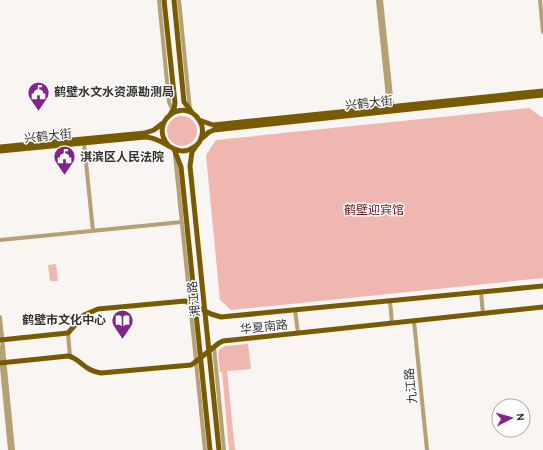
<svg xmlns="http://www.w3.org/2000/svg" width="543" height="450" viewBox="0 0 543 450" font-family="Karla,'Noto Sans SC',sans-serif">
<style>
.green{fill:#f0b7b0}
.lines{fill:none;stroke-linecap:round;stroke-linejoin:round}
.minor{stroke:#b5a173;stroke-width:4}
.major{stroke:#785b00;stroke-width:5}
.labels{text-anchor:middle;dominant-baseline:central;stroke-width:3;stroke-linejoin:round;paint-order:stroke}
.poi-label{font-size:12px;font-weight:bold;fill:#333130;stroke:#fff;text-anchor:start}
.street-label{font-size:12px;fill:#333130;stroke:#fff}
.park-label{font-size:12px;fill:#661213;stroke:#fff}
</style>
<rect width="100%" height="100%" fill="#f8f5f2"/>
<path class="green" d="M529 108 543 118V278L231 310 220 300 206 155 216 140Z
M167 131a15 15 0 1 1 30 0a15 15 0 1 1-30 0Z
M56 264 58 281H50L48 265Z
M248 344 251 369 227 371 235 450H229L222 372H220L218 354 219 350 225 346Z"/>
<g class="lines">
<path class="minor" d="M159 0 169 102 173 111
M179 0 190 110
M378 0 389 107
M381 0 392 106
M540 0 543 32
M84 143 93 231
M175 155 205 450
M0 240 182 222
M481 292 483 314
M390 301 392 323
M295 310 298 333
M0 317 13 450
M414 321 427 450
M68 333 70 357
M0 347 10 450
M214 347 224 450"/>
<path class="major" d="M164 0 175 103 174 109 171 113
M174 0 184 102 191 111
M199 120 213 125 543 91
M201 139 209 132 214 130 543 95
M196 146 192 152 190 166 219 450
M0 147 145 133 154 130 163 123
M174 149 181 167 210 450
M0 151 145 137C165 137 176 160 194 147 198 145 201 140 202 135 203 130 202 124 199 120 185 96 148 121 168 145
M0 340 68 333 84 315 98 309 185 301 211 314 221 317 543 286
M0 363 68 356C80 358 84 371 101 373L191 365 194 363 219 343 223 341 543 307"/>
</g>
<defs>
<symbol id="civic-pin" viewBox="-11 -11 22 30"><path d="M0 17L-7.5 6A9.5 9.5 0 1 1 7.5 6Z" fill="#85238c" stroke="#fff"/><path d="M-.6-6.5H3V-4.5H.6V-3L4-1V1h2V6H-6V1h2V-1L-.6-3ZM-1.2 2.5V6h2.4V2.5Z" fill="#fff"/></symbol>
<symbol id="library-pin" viewBox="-11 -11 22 30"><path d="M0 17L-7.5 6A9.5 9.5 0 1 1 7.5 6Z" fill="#85238c" stroke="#fff"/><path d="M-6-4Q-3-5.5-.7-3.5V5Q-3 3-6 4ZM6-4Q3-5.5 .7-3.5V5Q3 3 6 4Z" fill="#fff"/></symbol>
</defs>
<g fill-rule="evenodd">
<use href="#civic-pin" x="26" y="80" width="25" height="34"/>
<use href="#civic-pin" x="52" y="144" width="25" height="34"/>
<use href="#library-pin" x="110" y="308" width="25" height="34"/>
</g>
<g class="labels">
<g class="poi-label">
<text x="54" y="92">鹤壁水文水资源勘测局</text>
<text x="80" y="157">淇滨区人民法院</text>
<text x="106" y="320" text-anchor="end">鹤壁市文化中心</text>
</g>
<g class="street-label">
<text transform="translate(369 103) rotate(-6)">兴鹤大街</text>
<text transform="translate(48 136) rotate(-6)">兴鹤大街</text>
<text transform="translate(194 299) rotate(-96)">湘江路</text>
<text transform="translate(264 327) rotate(-6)">华夏南路</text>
<text transform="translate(411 386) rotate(-96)">九江路</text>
</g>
<g class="park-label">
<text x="374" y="210">鹤壁迎宾馆</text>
</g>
</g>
<g transform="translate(511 418) rotate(84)"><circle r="19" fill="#ffffff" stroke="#adadac"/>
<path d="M0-3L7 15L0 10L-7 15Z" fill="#85238c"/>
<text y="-6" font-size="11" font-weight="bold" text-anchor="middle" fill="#333130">N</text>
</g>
</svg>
